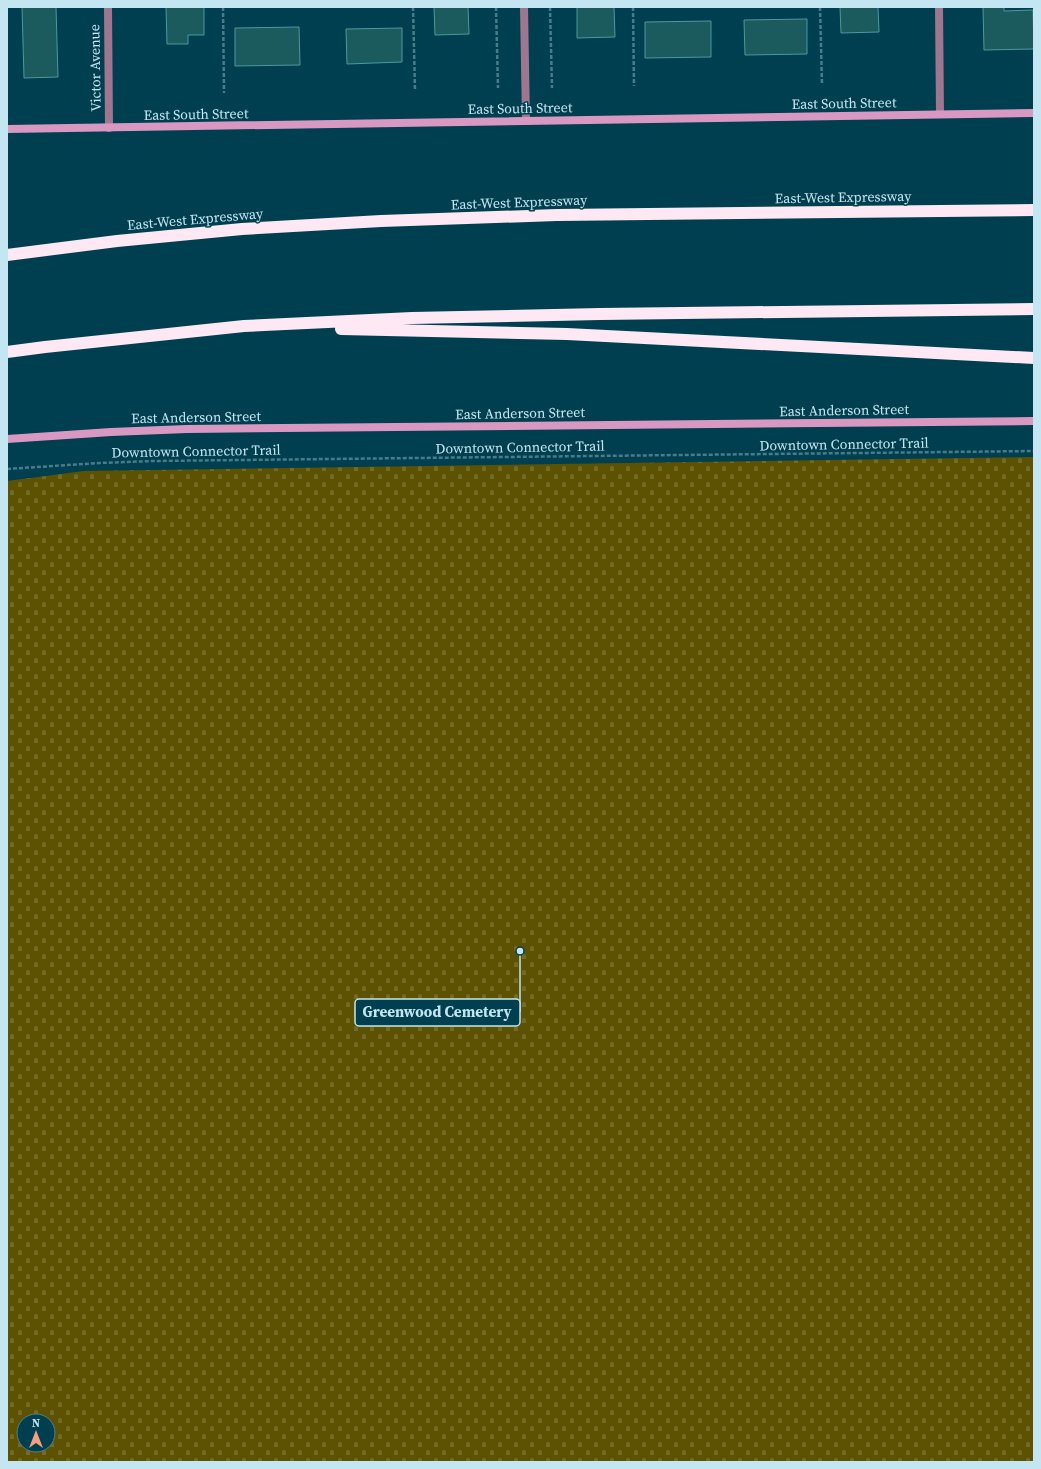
<svg xmlns="http://www.w3.org/2000/svg" width="1041" height="1469" viewBox="0 0 1041 1469" font-family="'Source Serif 4',serif">
<style>
.cemetery{fill:url(#cemetery-stones);fill-rule:evenodd}
.building{fill:#1b5b5e;stroke:#4a9a9f}
.lines{fill:none;stroke-linecap:round;stroke-linejoin:round}
.path{stroke:#477c8a;stroke-width:2.5;stroke-dasharray:4 2;stroke-linecap:butt}
.minor{stroke:#9f7690;stroke-width:8}
.secondary{stroke:#d998c2;stroke-width:8}
.motorway{stroke:#fde8f4;stroke-width:12}
.labels{text-anchor:middle;dominant-baseline:central;stroke-width:3;stroke-linejoin:round;paint-order:stroke}
.street-label{font-size:14px;fill:#c4e6f2;stroke:#003f4f}
.leader{fill:none;stroke:#c4e6f2;stroke-width:1.5}
.callout-dot{fill:#c4e6f2;stroke:#003f4f;stroke-width:1.5}
.callout{fill:#003f4f;stroke:#c4e6f2;stroke-width:1.5}
.callout-label{font-size:15px;text-anchor:middle;font-weight:bold;fill:#c4e6f2}
</style>
<defs>
<pattern id="cemetery-stones" width="16" height="16" patternUnits="userSpaceOnUse"><rect width="16" height="16" fill="#5d5202"/><path d="M2 7V4a2 2 0 0 1 4 0v3zM10 15v-3a2 2 0 0 1 4 0v3z" fill="#736b27"/></pattern>
</defs>
<rect width="100%" height="100%" fill="#003f4f"/>
<path class="cemetery" d="M1034 457V1462H7V481L84 471ZM24 1421H48V1445H24Z"/>
<path class="building" d="M22 7H56L58 77 24 78Z
M166 7H204V35H188V44H167Z
M434 7H468L469 34 435 35Z
M577 7H614L615 37 577 38Z
M840 7H878L879 32 841 33Z
M983 7H1004V11L1033 10 1034 49 984 50Z
M807 19V54L745 55 744 20Z
M711 21V57L645 58V22Z
M299 27 300 65 235 66V28Z
M402 28V62L347 64 346 29Z"/>
<g class="lines">
<path class="path" d="M223 7 224 93
M413 7 415 90
M496 7 498 88
M550 7 552 88
M633 7 634 86
M820 7 822 84
M7 469 99 463 153 461 1034 451"/>
<path class="minor" d="M108 7 109 128
M524 7 526 121
M939 7 940 114"/>
<path class="secondary" d="M7 129 1034 113
M7 439 111 432 187 429 1034 421"/>
<path class="motorway" d="M7 255 117 241 242 229 381 221 557 215 1034 210
M341 329 567 334 1034 358
M7 352 45 347 244 326 412 318 600 314 1034 309"/>
</g>
<g class="labels">
<g class="street-label">
<text transform="translate(95 68) rotate(-91)">Victor Avenue</text>
<text transform="translate(844 103) rotate(-1)">East South Street</text>
<text transform="translate(520 108) rotate(-1)">East South Street</text>
<text transform="translate(196 114) rotate(-1)">East South Street</text>
<text transform="translate(843 197) rotate(-1)">East-West Expressway</text>
<text transform="translate(519 202) rotate(-2)">East-West Expressway</text>
<text transform="translate(195 219) rotate(-5)">East-West Expressway</text>
<text transform="translate(844 410) rotate(-1)">East Anderson Street</text>
<text transform="translate(520 413) rotate(-1)">East Anderson Street</text>
<text transform="translate(196 417) rotate(-1)">East Anderson Street</text>
<text transform="translate(844 444) rotate(-1)">Downtown Connector Trail</text>
<text transform="translate(520 447) rotate(-1)">Downtown Connector Trail</text>
<text transform="translate(196 451) rotate(-1)">Downtown Connector Trail</text>
</g>
</g>
<path class="leader" d="M520 951L520 1012"/>
<circle class="callout-dot" cx="520" cy="951" r="4"/>
<rect class="callout" x="355" y="999" width="165" height="27" rx="4"/>
<g class="callout-label">
<text x="437" y="1017">Greenwood Cemetery</text>
</g>
<rect width="1041" height="1469" fill="none" stroke="#c4e6f2" stroke-width="16"/>
<g transform="translate(36 1433)"><circle r="19" fill="#003f4f" stroke="#4e8290"/>
<path d="M0-3L7 15L0 10L-7 15Z" fill="#f3a081"/>
<text y="-6" font-size="11" font-weight="bold" text-anchor="middle" fill="#c4e6f2">N</text>
</g>
</svg>
